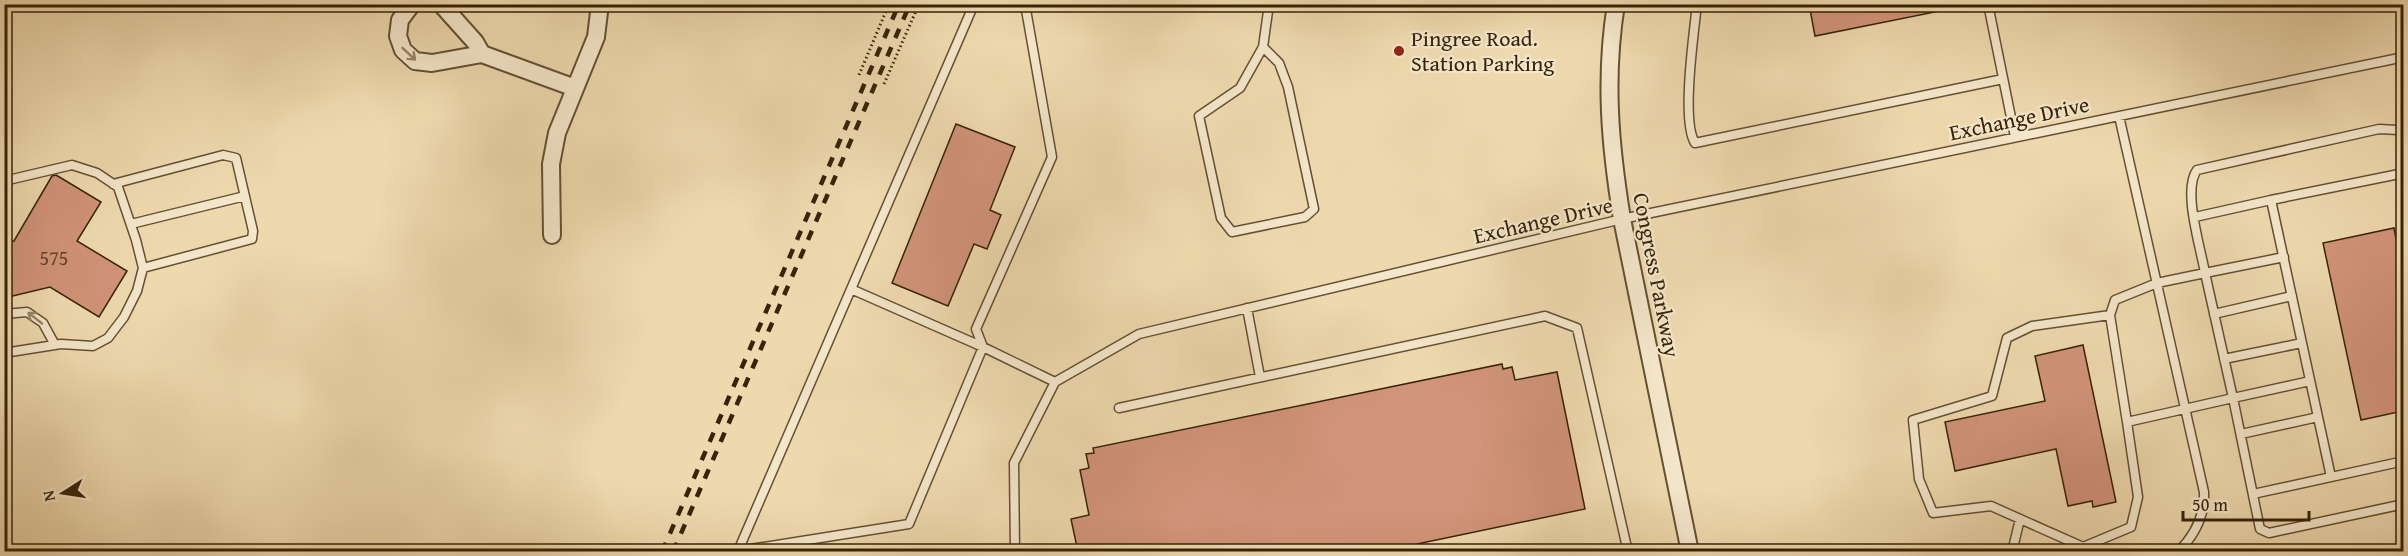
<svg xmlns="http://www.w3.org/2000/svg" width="2408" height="556" viewBox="0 0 2408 556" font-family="'Gentium Book Plus',serif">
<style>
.building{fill:#d19379;stroke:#372308;stroke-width:1.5}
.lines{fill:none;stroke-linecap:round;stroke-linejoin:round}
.service-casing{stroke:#655032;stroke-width:11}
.minor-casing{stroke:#655032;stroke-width:20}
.path{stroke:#372308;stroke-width:3;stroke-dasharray:1.5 3;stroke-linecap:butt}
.service{stroke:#f4e6ca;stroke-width:8}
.minor{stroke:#f4e6ca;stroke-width:16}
.rail{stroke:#372308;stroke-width:4.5;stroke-dasharray:10 10;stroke-linecap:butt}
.oneway{stroke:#968469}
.poi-dot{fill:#8f2418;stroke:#f4e6ca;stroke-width:2}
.labels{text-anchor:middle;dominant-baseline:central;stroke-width:4.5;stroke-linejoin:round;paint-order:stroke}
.number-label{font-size:20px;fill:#5e3f24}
.poi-label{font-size:22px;fill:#372308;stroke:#f4e6ca;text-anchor:start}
.street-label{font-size:22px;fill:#372308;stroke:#f4e6ca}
</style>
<rect width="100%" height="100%" fill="#eed9ae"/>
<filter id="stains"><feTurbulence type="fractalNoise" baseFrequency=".00333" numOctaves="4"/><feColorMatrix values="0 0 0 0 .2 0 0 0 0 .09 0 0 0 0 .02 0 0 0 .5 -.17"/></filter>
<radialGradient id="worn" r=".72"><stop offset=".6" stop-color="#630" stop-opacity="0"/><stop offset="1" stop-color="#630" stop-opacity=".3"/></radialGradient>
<path class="building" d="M1809 4H1940V11L1815 36Z
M956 124 1015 147 990 210 1001 215 987 249 974 244 948 306 892 283Z
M56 175 101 202 77 241 127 271 99 317 50 287 4 298V243L14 241 52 176Z
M2394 228 2403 275V411L2361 420 2323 243Z
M2083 345 2116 502 2093 507 2092 501 2068 506 2056 449 1955 471 1945 422 2045 401 2035 356Z
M1502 364 1503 369 1512 367 1515 380 1557 372 1585 509 1379 552H1078L1071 519 1089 515 1080 470 1089 468 1086 454 1094 453 1093 448Z"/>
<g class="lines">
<defs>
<path id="service" d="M974 4 738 551 909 524 983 347 976 329 1052 157 1025 4
M1697 4C1694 33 1681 121 1695 143L2003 79
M1988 4 2015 137
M1263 47 1279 63 1288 87 1314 209 1305 217 1232 232 1221 218 1199 116 1240 88 1263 47 1269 4
M2119 116 2204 492C2205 515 2195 535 2178 552
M4 181 72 165 97 173 118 187 136 240 143 268 137 291 124 317 108 338 93 346 61 344 4 353
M113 184 223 155 236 158 253 231 252 239 143 268
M2271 200 2404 173
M2195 217 2271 200 2331 477
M131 224 245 196
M2284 257 2205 273C2201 249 2182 190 2197 170L2379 129 2399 130 2404 138
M851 289 983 347 1055 382
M1247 308 1260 377
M4 314 27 312 43 323 55 345
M2214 314 2292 296
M2110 315 2115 300 2157 283 2205 273 2233 398 2127 422 2138 497 2131 527 2083 547 1991 506 1933 513 1919 479 1913 420 1992 396 2007 338 2032 326 2110 315 2127 422
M2224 359 2302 343
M2310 381 2233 398 2260 529 2269 533 2404 504
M1119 408 1545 316 1577 328 1628 552
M2241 434 2318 417
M2253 494 2404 461
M1015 552 1014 463 1055 382 1139 334 1622 219 2404 57
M2012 552 2020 519"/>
<path id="minor" d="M412 4 400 20 398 36 403 50 415 61 432 63 482 54 575 88
M441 4 475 42 482 54
M1616 4C1604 79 1610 145 1622 219L1690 552
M552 235 551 164 557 133 596 37 600 4"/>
</defs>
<use href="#service" class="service-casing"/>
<use href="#minor" class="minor-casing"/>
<path class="path" d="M859 75 889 4
M884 84 919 4"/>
<use href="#service" class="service"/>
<use href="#minor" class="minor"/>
<path class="rail" d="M662 552 899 4
M673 552 910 4"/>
</g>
<defs><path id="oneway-shaft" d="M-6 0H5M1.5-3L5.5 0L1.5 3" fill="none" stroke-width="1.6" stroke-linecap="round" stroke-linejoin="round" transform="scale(1.5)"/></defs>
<g class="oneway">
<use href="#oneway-shaft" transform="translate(409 54) rotate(43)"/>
<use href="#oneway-shaft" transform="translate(35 318) rotate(-142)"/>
</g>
<circle class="poi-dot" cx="1399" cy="51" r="6"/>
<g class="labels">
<g class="number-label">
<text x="54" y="257">575</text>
</g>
<g class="poi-label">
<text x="1411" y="38">Pingree Road.<tspan x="1411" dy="25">Station Parking</tspan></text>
</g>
<g class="street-label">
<text transform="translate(2019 118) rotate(-12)">Exchange Drive</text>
<text transform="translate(1543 220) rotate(-13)">Exchange Drive</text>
<text transform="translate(1657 275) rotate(79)">Congress Parkway</text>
</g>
</g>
<rect width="2408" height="556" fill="none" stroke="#eed9ae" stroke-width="24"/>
<rect x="6" y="6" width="2396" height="544" fill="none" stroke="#372308" stroke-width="3"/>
<rect x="12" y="12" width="2384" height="532" fill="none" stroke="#372308" stroke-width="1.5"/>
<g transform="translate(63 493) rotate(258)" stroke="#f4e6ca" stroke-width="4.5" paint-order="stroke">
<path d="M0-4.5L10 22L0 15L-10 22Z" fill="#372308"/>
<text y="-9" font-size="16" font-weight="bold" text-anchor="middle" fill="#372308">N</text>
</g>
<path d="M2183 511v9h126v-9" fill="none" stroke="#372308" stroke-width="3"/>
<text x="2192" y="511" font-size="18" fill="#372308" stroke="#f4e6ca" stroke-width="4.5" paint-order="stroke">50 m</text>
<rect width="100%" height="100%" filter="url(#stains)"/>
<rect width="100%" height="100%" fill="url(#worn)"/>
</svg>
